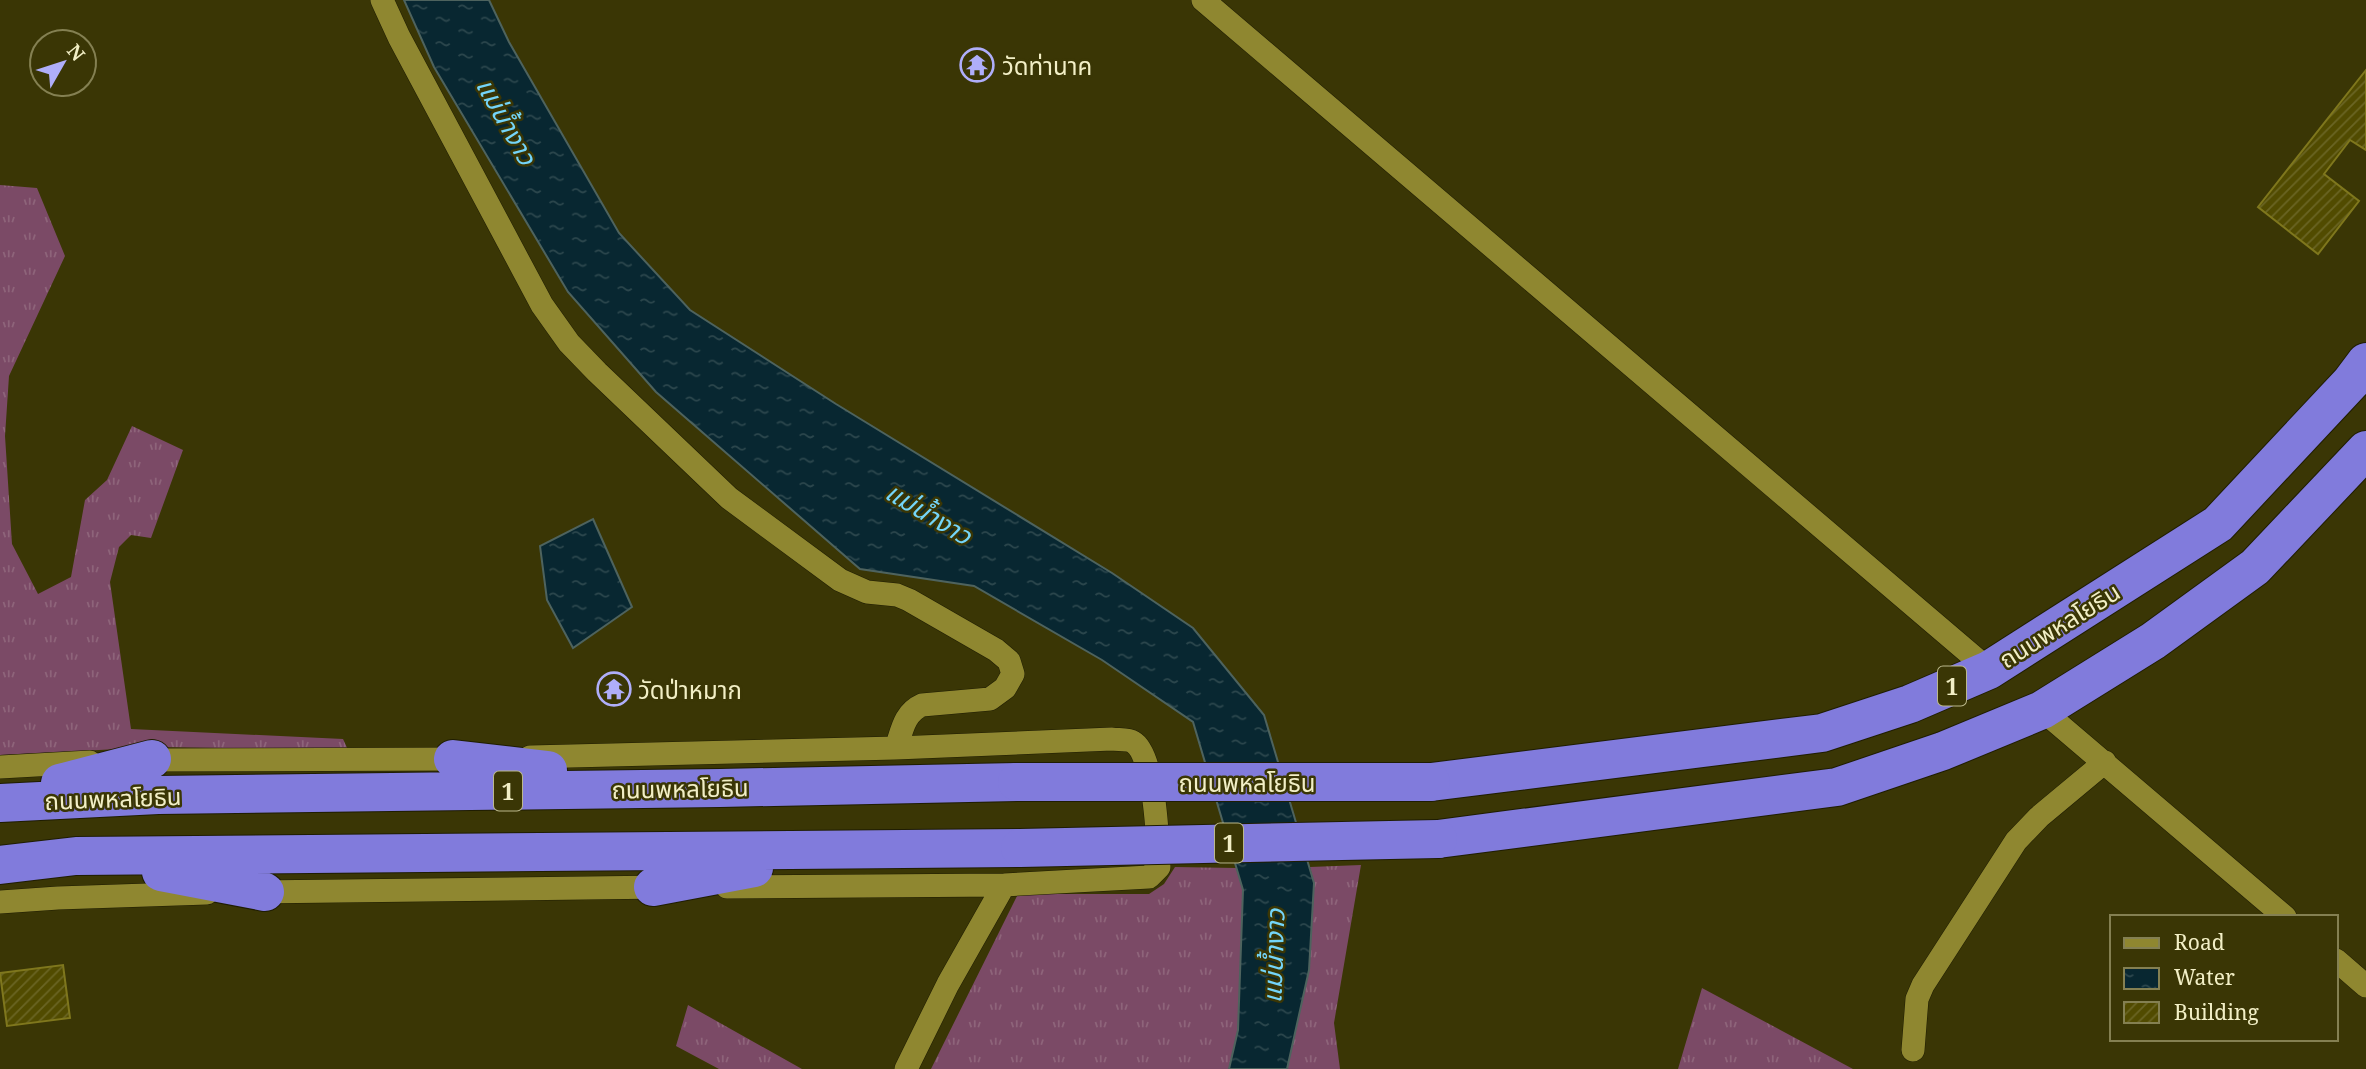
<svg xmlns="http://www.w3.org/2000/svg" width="2366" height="1069" viewBox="0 0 2366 1069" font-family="'Noto Serif','Noto Sans Thai',serif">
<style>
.grass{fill:url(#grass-tufts)}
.water{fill:url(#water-ripples);stroke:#4e635e;stroke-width:2}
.building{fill:url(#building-hatch);stroke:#7f771d;stroke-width:2}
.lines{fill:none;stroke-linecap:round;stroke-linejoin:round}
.street-casing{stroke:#1f1d03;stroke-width:24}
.highway-casing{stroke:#1f1d03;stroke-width:40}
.street{stroke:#8f8730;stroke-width:23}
.highway{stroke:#817bdc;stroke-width:38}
.highway-bridge-casing{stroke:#1f1d03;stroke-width:40;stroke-linecap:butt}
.highway-bridge{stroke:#817bdc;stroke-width:38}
.labels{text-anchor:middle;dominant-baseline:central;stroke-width:5;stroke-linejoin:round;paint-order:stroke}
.shield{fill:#3a3605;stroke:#bbb88c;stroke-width:2}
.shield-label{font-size:23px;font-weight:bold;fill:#f2efc6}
.poi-label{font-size:24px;fill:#f2efc6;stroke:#3a3605;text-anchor:start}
.street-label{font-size:24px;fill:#f2efc6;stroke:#3a3605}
.water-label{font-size:26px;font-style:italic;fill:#74d5f9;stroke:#3a3605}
</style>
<defs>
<pattern id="grass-tufts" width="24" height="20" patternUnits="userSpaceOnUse" patternTransform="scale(1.75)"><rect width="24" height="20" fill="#7b4a66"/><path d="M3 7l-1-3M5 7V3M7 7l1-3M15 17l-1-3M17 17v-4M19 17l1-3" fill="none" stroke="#8e647a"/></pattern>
<pattern id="water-ripples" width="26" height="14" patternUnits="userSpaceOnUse" patternTransform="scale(1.75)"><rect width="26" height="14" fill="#082731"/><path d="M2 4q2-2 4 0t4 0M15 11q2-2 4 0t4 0" fill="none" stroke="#2c474d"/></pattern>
<pattern id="building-hatch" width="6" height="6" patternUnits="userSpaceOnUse" patternTransform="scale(1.75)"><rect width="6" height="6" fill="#514b00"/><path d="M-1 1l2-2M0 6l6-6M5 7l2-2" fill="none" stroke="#6a6524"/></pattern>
</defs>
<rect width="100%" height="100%" fill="#3a3605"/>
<path class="grass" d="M0 185 37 188 65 256 9 376 5 436 12 544 38 594 71 577 85 500 107 480 132 426 183 450 151 538 131 535 119 547 110 582 131 729 343 739 348 750 158 747 0 755Z
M1361 865 1334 1023 1340 1069H1287L1309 970 1314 883 1310 867Z
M1175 867 1236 868 1243 890 1238 1030 1229 1069H931L1018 894H1149L1164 884Z
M1702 988 1853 1069H1678Z
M688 1005 802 1069H719L676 1046Z"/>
<path class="water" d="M404 0H489L509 42 619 233 690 310 836 404 1112 573 1193 628 1264 715 1314 883 1309 970 1287 1069H1229L1238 1030 1243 890 1193 722 1102 660 974 586 860 569 656 392 568 292 434 67Z
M593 519 632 607 573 648 547 600 540 546Z"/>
<path class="building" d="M2366 70V150L2350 140 2324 174 2359 201 2318 254 2258 207Z
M63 965 70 1018 7 1026 0 973Z"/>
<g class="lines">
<defs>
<path id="street" d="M382 0 399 37 542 305 569 343 597 372 729 498 840 580 867 592 897 595 909 600 996 650 1009 661 1013 674 1005 688 990 699 922 705C904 713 902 731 896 748
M1203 0 1989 670
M2042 710 2285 917
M530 757 896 748 1112 739C1118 740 1128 739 1133 742 1155 754 1158 843 1159 867L1149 877 1004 885 727 887
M142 760 465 759
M0 767 90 762
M255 892 665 887
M0 902 58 898 207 893
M2336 960 2366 986
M1913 1050 1917 999 1923 985 2016 841 2039 817 2105 762
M906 1069 948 984 1004 885"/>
<path id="highway" d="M453 759 548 770
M1431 782 1822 733 1910 704 1989 670 2218 524 2351 382 2366 362
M60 783 152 759
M0 803 158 795 720 788 1017 782
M1438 839 1837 787 1943 751 2042 710 2153 641 2255 567 2366 450
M0 865 76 856 1020 848
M161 872 265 892
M653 887 754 868"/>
</defs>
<use href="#street" class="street-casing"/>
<use href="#highway" class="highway-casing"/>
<use href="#street" class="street"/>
<use href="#highway" class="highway"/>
<defs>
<path id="highway-bridge" d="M1017 782H1431
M1020 848 1438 839"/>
</defs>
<use href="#highway-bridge" class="highway-bridge-casing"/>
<use href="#highway-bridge" class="highway-bridge"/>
</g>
<defs>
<symbol id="temple-ring" viewBox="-11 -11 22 22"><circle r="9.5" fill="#3a3605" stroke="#afaefa" stroke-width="1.5"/><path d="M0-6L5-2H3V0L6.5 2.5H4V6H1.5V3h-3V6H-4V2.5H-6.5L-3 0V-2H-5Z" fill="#afaefa"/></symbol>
</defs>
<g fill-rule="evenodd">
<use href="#temple-ring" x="958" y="46" width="38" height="38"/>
<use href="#temple-ring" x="595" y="670" width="38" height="38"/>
</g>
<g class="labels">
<g class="shield">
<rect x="1938" y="666.5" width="28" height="39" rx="5"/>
<rect x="494" y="771.5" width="28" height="39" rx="5"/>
<rect x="1215" y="823.5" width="28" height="39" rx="5"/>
</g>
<g class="shield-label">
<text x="1952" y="686">1</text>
<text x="508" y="791">1</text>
<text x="1229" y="843">1</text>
</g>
<g class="poi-label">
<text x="1002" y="65">วัดท่านาค</text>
<text x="638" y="689">วัดป่าหมาก</text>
</g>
<g class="street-label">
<text transform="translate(2059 625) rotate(-32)">ถนนพหลโยธิน</text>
<text x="1247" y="782">ถนนพหลโยธิน</text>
<text transform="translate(680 788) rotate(-1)">ถนนพหลโยธิน</text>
<text transform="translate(113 798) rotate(-2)">ถนนพหลโยธิน</text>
</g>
<g class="water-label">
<text transform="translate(507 121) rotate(61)">แม่น้ำงาว</text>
<text transform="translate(929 513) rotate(31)">แม่น้ำงาว</text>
<text transform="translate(1273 956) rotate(-88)">แม่น้ำงาว</text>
</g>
</g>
<rect x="2110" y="915" width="228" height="126" fill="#3a3605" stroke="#848052" stroke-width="2"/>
<rect x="2124" y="938" width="35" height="10" fill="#8f8730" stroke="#848052" stroke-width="2"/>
<text x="2174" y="950" font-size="21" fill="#f2efc6">Road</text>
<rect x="2124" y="968" width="35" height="21" fill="url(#water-ripples)" stroke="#848052" stroke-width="2"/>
<text x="2174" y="985" font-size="21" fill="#f2efc6">Water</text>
<rect x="2124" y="1002" width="35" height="21" fill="url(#building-hatch)" stroke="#848052" stroke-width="2"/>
<text x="2174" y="1020" font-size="21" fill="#f2efc6">Building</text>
<g transform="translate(63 63) rotate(51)"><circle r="33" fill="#3a3605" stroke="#848052" stroke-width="2"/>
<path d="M0-5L12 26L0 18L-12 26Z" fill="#afaefa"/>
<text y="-10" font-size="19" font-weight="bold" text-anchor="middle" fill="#f2efc6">N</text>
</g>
</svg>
